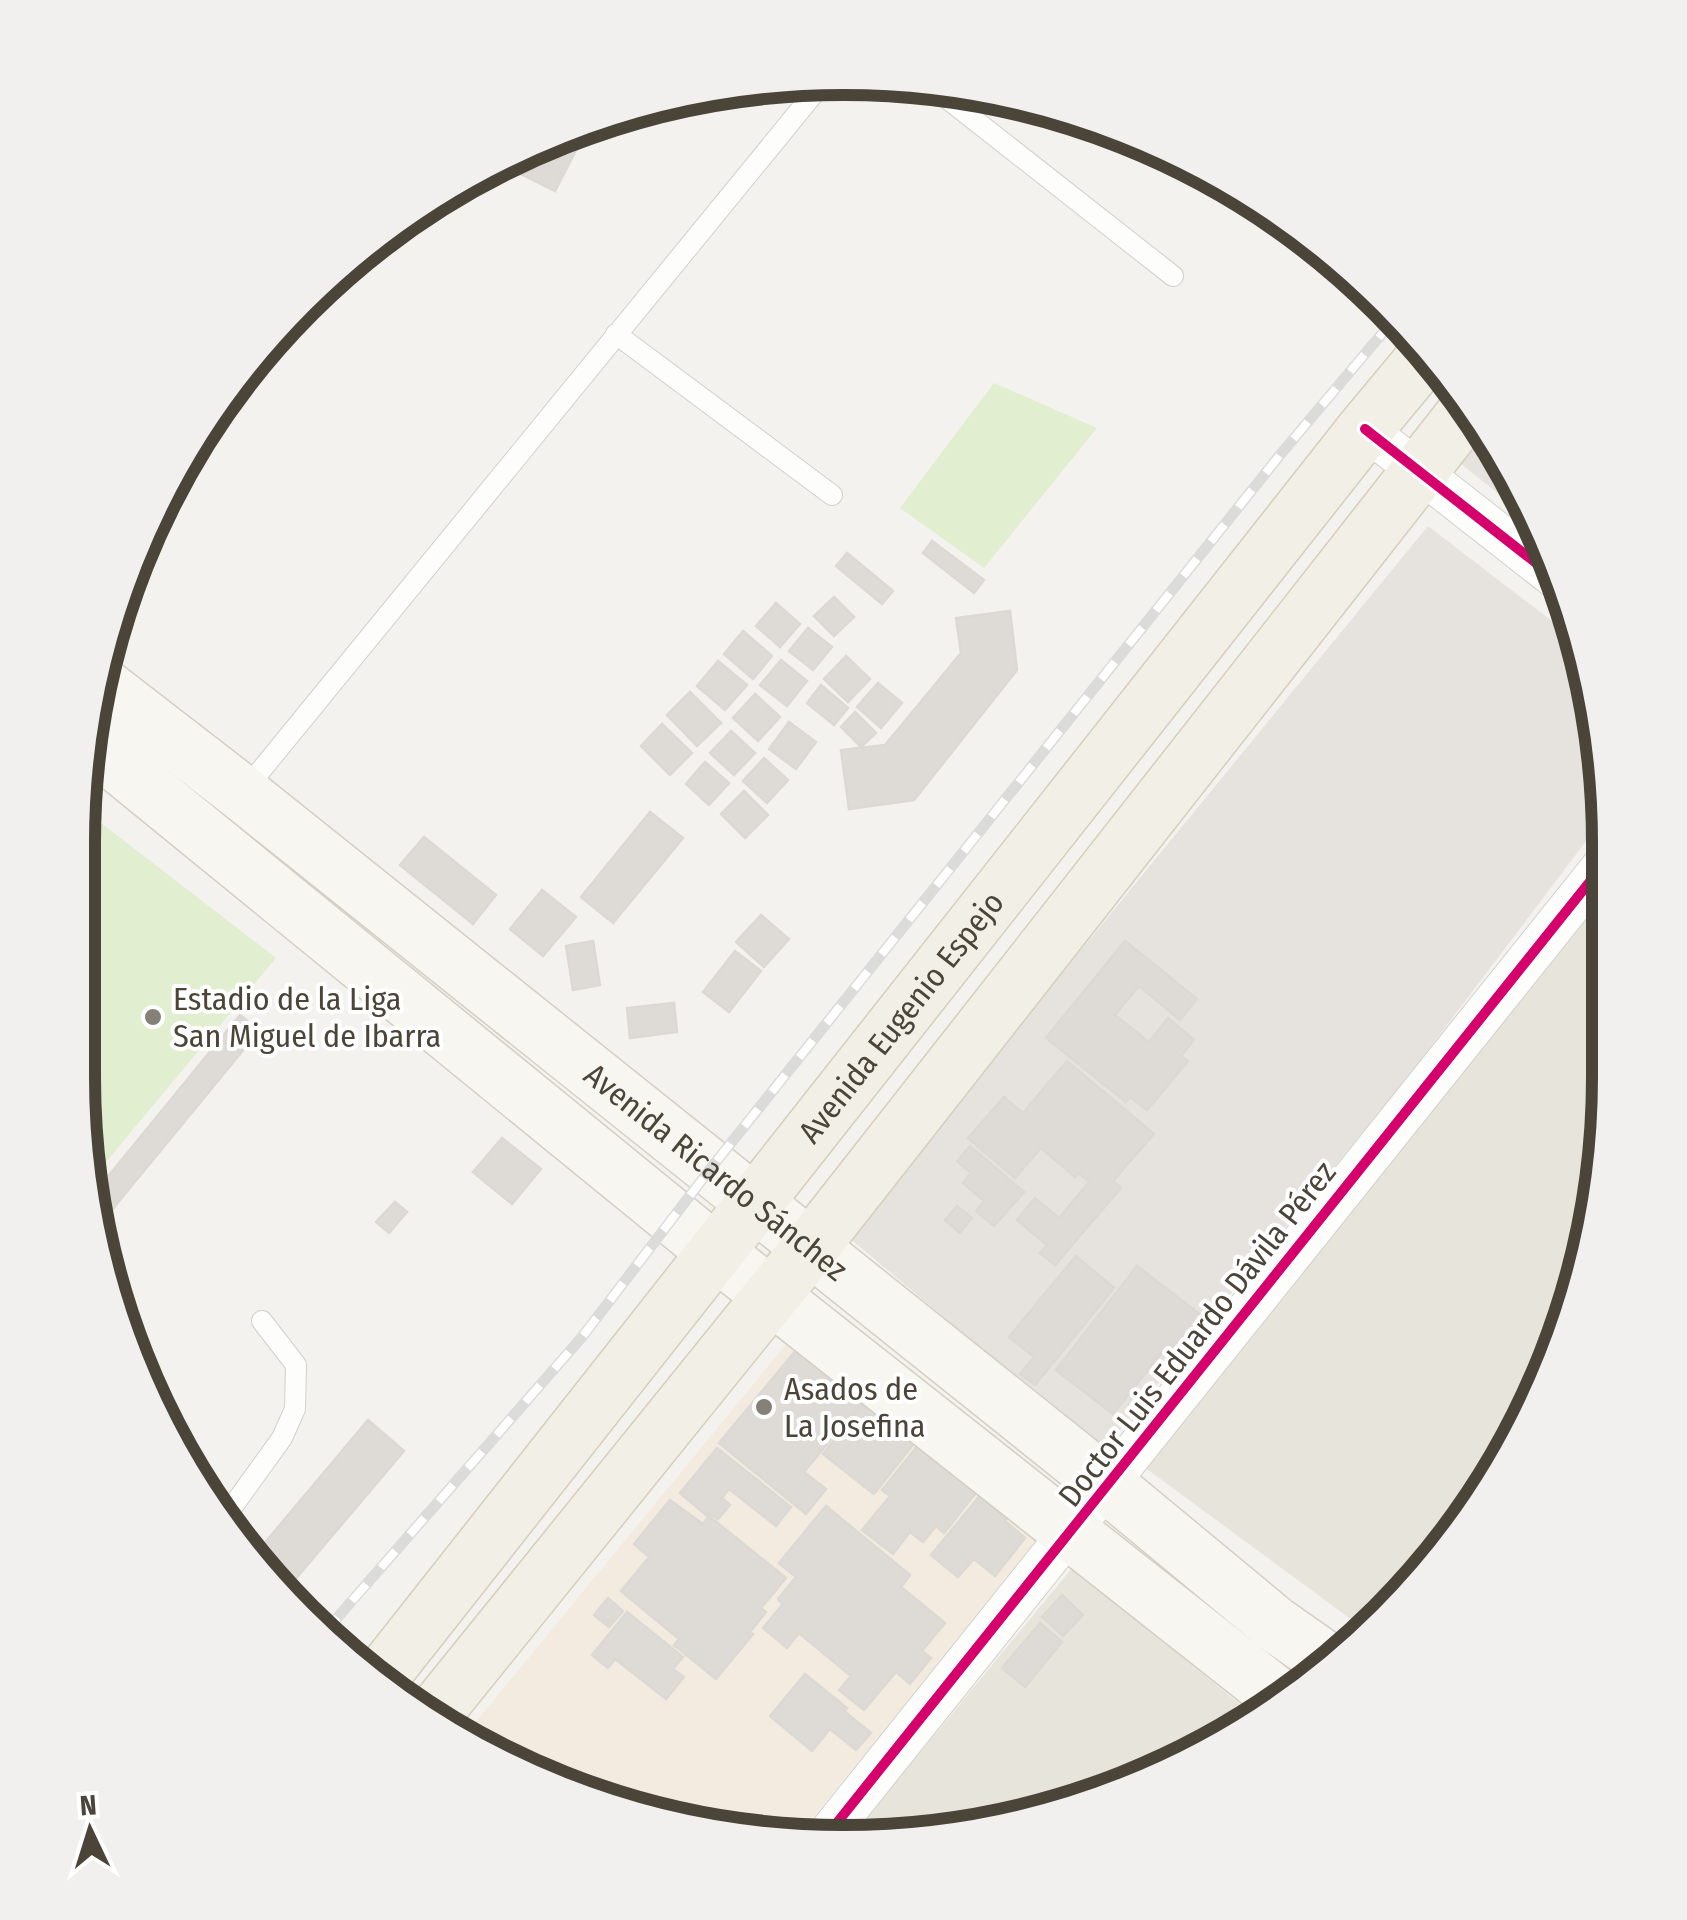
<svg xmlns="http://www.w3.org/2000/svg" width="1687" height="1920" viewBox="0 0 1687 1920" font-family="'Fira Sans Condensed',sans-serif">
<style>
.residential{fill:#e7e4dc}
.commercial{fill:#f3ebdf}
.industrial{fill:#e6e2de}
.green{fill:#e1eecf}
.building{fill:#dedbd6;stroke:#dcd9d4;stroke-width:2.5}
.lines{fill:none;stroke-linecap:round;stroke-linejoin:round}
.service-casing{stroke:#d2d0cb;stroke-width:22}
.minor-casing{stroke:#d2d0cb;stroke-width:42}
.secondary-casing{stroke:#d3cfc5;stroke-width:58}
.primary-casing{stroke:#d6cebb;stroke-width:58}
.service{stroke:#fdfdfc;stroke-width:20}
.minor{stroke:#fdfdfc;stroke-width:40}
.secondary{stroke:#f7f6f1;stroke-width:55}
.primary{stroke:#f2efe6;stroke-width:55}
.rail-casing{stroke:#dbdbda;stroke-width:11}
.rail{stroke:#fff;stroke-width:8;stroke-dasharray:22;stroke-linecap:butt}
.cycleway-casing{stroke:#fff;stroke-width:16}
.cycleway{stroke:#d6006c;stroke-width:10}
.poi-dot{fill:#868178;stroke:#fff;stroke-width:4}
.labels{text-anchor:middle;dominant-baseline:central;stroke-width:8;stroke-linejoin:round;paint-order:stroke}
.poi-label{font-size:32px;fill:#4b4439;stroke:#fff;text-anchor:start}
.street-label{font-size:32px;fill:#4b4439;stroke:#fff}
.rim{fill:none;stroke:#4b4439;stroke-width:12}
</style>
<rect width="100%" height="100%" fill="#f4f2ee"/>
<path class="residential" d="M1608 878 1609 1077 1595 1225 1551 1369 1480 1503 1367 1631 1140 1464Z
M1072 1568 1257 1718 1226 1740 1089 1802 894 1841 849 1839Z"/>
<path class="commercial" d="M797 1331 1047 1532 796 1838 743 1836 550 1784 465 1735Z"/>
<path class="industrial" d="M1486 432 1507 461 1535 523 1460 463Z
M1428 526 1578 641 1608 793V812L1410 1074 1103 1451 847 1236Z"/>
<path class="green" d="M994 383 1097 428 984 568 900 508Z
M88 813 276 958 91 1180 78 1076Z"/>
<path class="building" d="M591 121 555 191 515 171 526 151Z
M932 541 984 580 974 593 923 553Z
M847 553 893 591 882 604 836 566Z
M834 597 854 617 834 636 814 616Z
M776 603 800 624 780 647 756 626Z
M1010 611 1017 670 914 800 849 809 841 750 885 745 961 653 956 618Z
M808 628 832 647 813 670 789 651Z
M743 631 772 656 753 679 724 654Z
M846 656 870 679 848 702 824 679Z
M781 660 807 681 787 706 760 685Z
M718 661 747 685 725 710 697 686Z
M878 683 902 703 881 728 857 707Z
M821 685 848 708 834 725 807 703Z
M690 692 721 723 697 746 667 715Z
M755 694 780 717 758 741 733 718Z
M855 712 876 733 861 747 841 727Z
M789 722 816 742 796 769 769 749Z
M662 724 692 753 670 775 641 746Z
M731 731 755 753 734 775 710 753Z
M764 758 788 780 767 803 743 781Z
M705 762 729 783 709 805 686 784Z
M744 791 768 815 745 838 721 814Z
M650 812 683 838 613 923 581 897Z
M424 837 496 895 473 924 400 865Z
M542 890 576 917 543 956 510 929Z
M761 915 789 939 764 967 736 942Z
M593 941 600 985 573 990 566 946Z
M1125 941 1197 999 1180 1020 1139 986 1115 1015 1149 1042 1168 1018 1194 1040 1181 1056 1188 1061 1147 1110 1130 1097 1126 1102 1046 1038Z
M735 951 761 971 729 1012 703 992Z
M674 1003 677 1032 630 1038 627 1008Z
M240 1015 259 1031 97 1228 93 1195Z
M1067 1061 1154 1134 1113 1181 1121 1188 1055 1265 1040 1253 1047 1245 1017 1220 1035 1198 1059 1218 1089 1182 1079 1173 1075 1177 1041 1148 1015 1178 968 1138 1004 1097 1023 1113Z
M502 1138 541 1169 512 1204 473 1172Z
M970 1146 1024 1192 994 1226 976 1211 984 1201 963 1183 971 1173 957 1161Z
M395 1202 407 1212 389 1233 376 1222Z
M957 1206 972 1218 960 1233 945 1220Z
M1076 1256 1114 1288 1035 1385 1020 1374 1034 1357 1009 1337Z
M1137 1266 1206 1319 1175 1359 1164 1350 1113 1414 1056 1370Z
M802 1343 867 1396 804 1472 826 1489 806 1514 719 1443Z
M869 1397 919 1437 874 1494 823 1454Z
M368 1420 404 1451 282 1595 267 1581 252 1558Z
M923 1439 982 1485 944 1533 936 1526 923 1542 910 1532 893 1554 862 1530 890 1496 882 1490Z
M717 1448 791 1507 776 1526 729 1489 722 1498 730 1505 718 1519 709 1513 707 1516 680 1493Z
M987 1487 1015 1509 1005 1521 1025 1538 995 1576 974 1559 958 1577 931 1555Z
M670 1500 703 1524 709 1516 786 1578 761 1608 766 1612 750 1632 753 1634 716 1679 674 1645 679 1639 621 1591 649 1557 634 1544Z
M826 1506 910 1575 901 1587 945 1623 922 1651 931 1658 910 1684 896 1672 864 1710 839 1690 851 1676 799 1633 787 1648 763 1628 783 1604 778 1599 796 1577 779 1563Z
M1062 1595 1083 1615 1063 1636 1042 1617Z
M608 1598 623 1611 609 1627 594 1615Z
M627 1612 683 1657 673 1669 684 1677 666 1699 615 1659 608 1668 592 1655Z
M1040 1623 1062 1642 1025 1687 1002 1668Z
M805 1674 847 1708 844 1711 871 1733 856 1750 830 1729 812 1751 770 1716Z"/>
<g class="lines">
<defs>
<path id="service" d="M930 85 1173 276
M616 334 832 495
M244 791 824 81
M225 1517 282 1438 295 1409 296 1365 262 1321"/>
<path id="minor" d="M1365 429 1563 584
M824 1839 1608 859"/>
<g id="secondary">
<path id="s1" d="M97 681 242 793 1106 1484 1275 1624 1332 1664"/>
<path d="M90 742 718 1254 1283 1700"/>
</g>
<g id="primary">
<path id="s2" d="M376 1683 1365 429 1429 352"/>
<path d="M432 1716 810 1248 1469 408"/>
</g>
</defs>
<use href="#service" class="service-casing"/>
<use href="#minor" class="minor-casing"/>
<use href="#secondary" class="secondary-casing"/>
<use href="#primary" class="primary-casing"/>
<use href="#service" class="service"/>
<use href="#minor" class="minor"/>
<use href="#secondary" class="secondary"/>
<use href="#primary" class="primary"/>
<defs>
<path id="rail" d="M323 1634 582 1337 711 1168 1280 455 1396 317"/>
</defs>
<use href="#rail" class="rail-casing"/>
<use href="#rail" class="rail"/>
<defs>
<path id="cycleway" d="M1365 429 1563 584
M824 1839 1608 859"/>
</defs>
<use href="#cycleway" class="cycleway-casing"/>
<use href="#cycleway" class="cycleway"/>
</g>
<g class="poi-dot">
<circle cx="153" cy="1017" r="10"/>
<circle cx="764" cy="1407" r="10"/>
</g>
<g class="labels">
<g class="poi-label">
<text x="173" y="999">Estadio de la Liga<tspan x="173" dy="37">San Miguel de Ibarra</tspan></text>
<text x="784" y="1389">Asados de<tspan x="784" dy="37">La Josefina</tspan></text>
</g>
<g class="street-label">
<text stroke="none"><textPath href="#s2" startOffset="848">Avenida Eugenio Espejo</textPath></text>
<text stroke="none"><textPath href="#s1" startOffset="790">Avenida Ricardo Sánchez</textPath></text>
<text transform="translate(1197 1334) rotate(-52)">Doctor Luis Eduardo Dávila Pérez</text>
</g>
</g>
<path d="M0 0H1687V1920H0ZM843 95H844A748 748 0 0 1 1592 843V1077A748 748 0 0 1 844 1825H843A748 748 0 0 1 95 1077V843A748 748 0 0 1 843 95Z" fill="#f1f0ef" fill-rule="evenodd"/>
<path class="rim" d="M843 95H844A748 748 0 0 1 1592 843V1077A748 748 0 0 1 844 1825H843A748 748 0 0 1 95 1077V843A748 748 0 0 1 843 95Z"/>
<g transform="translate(90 1830) rotate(356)" stroke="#ffffff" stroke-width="8" paint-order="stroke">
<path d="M0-8L18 38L0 25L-18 38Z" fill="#4b4439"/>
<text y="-15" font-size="28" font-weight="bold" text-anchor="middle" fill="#4b4439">N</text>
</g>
</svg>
